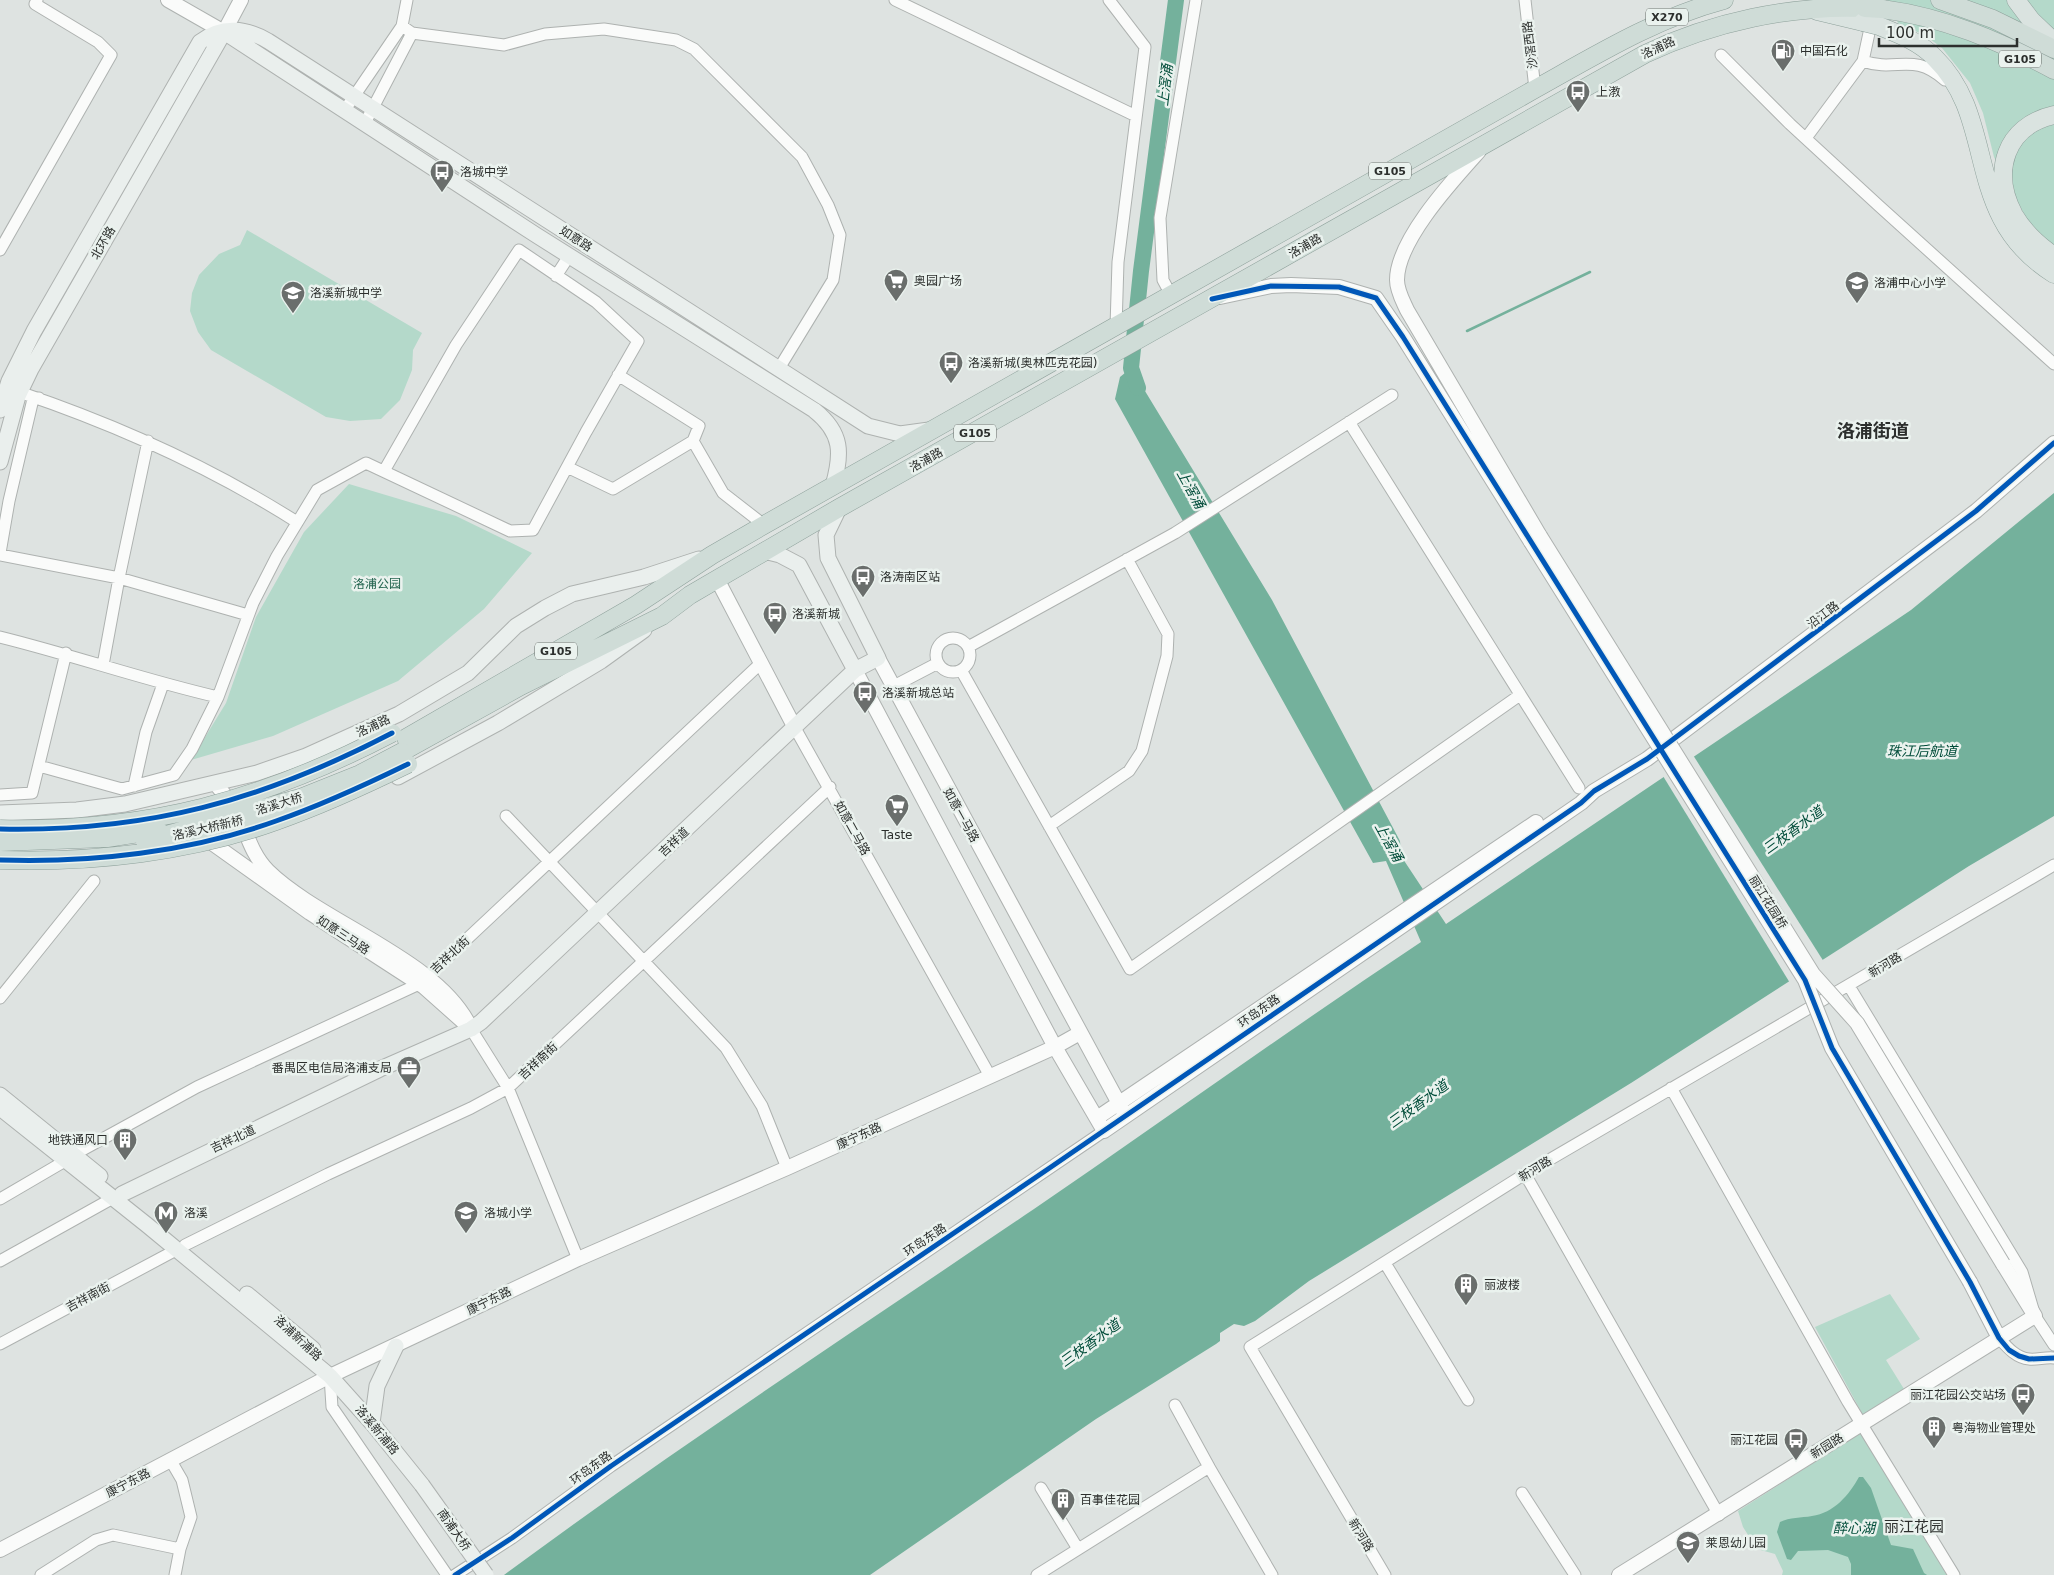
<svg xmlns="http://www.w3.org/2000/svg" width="2054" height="1575" viewBox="0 0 2054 1575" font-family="'DejaVu Sans','Noto Sans SC',sans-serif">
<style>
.green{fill:#b4d9ca}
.water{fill:#74b19c}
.pier{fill:#dee3e1}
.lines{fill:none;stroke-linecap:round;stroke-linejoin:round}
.stream{stroke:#74b19c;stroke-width:2.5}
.river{stroke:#74b19c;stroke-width:16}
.minor-casing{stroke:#aeb2b0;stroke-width:13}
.tertiary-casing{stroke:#aeb2b0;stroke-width:16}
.secondary-casing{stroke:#aeb2b0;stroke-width:17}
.primary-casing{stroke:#8ea19b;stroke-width:19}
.trunk-casing{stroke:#8ea19b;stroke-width:19}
.minor{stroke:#fafbfa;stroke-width:11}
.tertiary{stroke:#fafbfa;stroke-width:14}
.secondary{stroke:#eaefed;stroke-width:15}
.primary{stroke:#dae3e0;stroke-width:18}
.trunk{stroke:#cfdcd7;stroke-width:18}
.tertiary-bridge-casing{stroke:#aeb2b0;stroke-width:16;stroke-linecap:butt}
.secondary-bridge-casing{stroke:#aeb2b0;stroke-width:17;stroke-linecap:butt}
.primary-bridge-casing{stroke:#8ea19b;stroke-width:19;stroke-linecap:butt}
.trunk-bridge-casing{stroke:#8ea19b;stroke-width:19;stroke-linecap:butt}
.tertiary-bridge{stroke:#fafbfa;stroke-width:14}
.secondary-bridge{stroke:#eaefed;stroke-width:15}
.primary-bridge{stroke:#dae3e0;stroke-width:18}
.trunk-bridge{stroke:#cfdcd7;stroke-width:18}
.cycleway-casing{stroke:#eaf2ee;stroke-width:8}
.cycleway{stroke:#0057b8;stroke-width:5}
.labels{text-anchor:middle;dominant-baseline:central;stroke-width:5;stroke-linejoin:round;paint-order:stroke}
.shield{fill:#eaf2ee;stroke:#656a67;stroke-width:1}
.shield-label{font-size:11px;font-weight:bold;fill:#2c2f2d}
.street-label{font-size:12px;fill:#2c2f2d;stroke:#eaf2ee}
.poi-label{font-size:12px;fill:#2c2f2d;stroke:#eaf2ee;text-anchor:start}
.park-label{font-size:12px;fill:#246550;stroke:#eaf2ee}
.water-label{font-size:14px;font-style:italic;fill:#004c39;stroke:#eaf2ee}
.quarter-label{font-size:15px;fill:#2c2f2d;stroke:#eaf2ee}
.district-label{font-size:18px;font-weight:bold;fill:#2c2f2d;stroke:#eaf2ee}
</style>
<rect width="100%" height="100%" fill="#dee3e1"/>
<path class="green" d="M1887 0H2054V246L2030 225 1994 157 1983 113 1970 83 1942 48 1926 36 1898 23Z
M247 230 422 333 413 350 412 370 400 400 381 419 350 421 326 417 211 350 198 332 190 311 192 293 199 275 219 254 240 245Z
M349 484 456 516 532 553 484 609 398 681 273 736 191 760 226 703 256 617 304 532Z
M1890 1294 1920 1339 1886 1360 1904 1389 1863 1415 1815 1327Z
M1865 1430 1954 1575H1782L1783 1571 1775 1554 1757 1549 1743 1527 1738 1511Z"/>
<path class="water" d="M1131 368 1272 600 1400 841 1401 856 1446 924 1911 610 2054 493V816L1969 866 1631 1083 1309 1281 1255 1321 1244 1326 1234 1324 1220 1333V1341L1216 1344 1096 1419 870 1575H504C677 1447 856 1330 1034 1209 1163 1121 1290 1029 1421 942L1386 861 1373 863 1115 399 1120 377Z
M1859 1477H1863L1871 1488 1891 1545 1913 1549 1924 1573 1927 1575H1851V1564L1848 1557 1828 1550 1798 1551 1791 1560 1787 1559 1777 1532 1780 1522C1790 1517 1801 1518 1812 1516 1834 1513 1849 1495 1859 1477Z"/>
<path class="pier" d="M1693 755 1824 962 1790 983 1663 776Z"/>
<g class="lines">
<path class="stream" d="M1467 331 1590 272"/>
<path class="river" d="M1138 388 1131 368 1141 271 1176 0"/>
<defs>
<path id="minor" d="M895 0 1136 116
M1109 0 1145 47 1118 262 1116 327
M1525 0 1535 89
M402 26 412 33 504 45 545 34 604 29 676 40 694 49 802 157 828 205 840 235 833 280 778 370
M1721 55 1790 124 1878 205 2054 364
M1863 61C1897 73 1912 51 1945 80
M344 111 402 26 407 0
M365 123 412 33
M1806 138 1863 61 1872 19
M0 250 111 55 98 42 35 4 37 0
M556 276 569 256
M1171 295 1163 280 1160 218 1196 0
M19 392C117 425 210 467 297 522
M1349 422 1579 788
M693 441 723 493 764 525
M567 467 613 489 693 441 699 426 618 375
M0 553 9 501 33 399 39 398
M0 555 119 578 248 615
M0 637C73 655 144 680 218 697L192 749 174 775 122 789 39 766
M936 655a17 17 0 1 1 34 0a17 17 0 1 1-34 0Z
M968 647 1175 533 1392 395
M103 665 119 578 148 441
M961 670 1130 969 1520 695
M892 687 938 663
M218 697 253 603 277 556 317 490 366 463 510 531 533 530 586 432 638 341 596 302 519 250 456 345 384 471
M795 728 990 1076
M134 786 146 732 163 684
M0 795 32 793 66 653
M506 816 726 1048 762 1106 787 1168
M1049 826 1129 771 1142 751 1167 656 1168 634 1127 559
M1849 986 2022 1272 2035 1316 2054 1345
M0 998 94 881
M471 1029 508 1088 578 1259
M1671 1088 1848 1402 1954 1575
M75 1154 197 1087 419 984 761 663
M1525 1174 1719 1515
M0 1199 65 1161
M185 1245 328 1174 471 1108 508 1088 830 787
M0 1261 113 1198
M1385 1263 1468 1400
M1999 1338C2007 1347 2016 1358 2029 1359 2037 1360 2045 1357 2054 1358
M0 1344 176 1250
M330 1376 332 1407 447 1575
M1175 1405 1209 1467
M171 1461 182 1480 191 1517 180 1549 175 1575
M1041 1488 1078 1549
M1522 1493 1575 1575
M41 1575 96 1540 113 1535 180 1549
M455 1575 512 1538 611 1466 1104 1131
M1037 1575 1209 1467 1272 1575
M1385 1575 1250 1347 1525 1174 2054 865"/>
<path id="tertiary" d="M168 0 224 32 241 0
M1479 151C1453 180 1397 240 1397 280 1397 291 1403 301 1407 310L1540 536
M1220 297 1271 286 1291 285 1339 287 1376 298 1403 337 1531 542
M717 579 795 728
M878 658 1123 1111
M855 670 1055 1047 1104 1131 1581 803 1594 791 1647 759 1976 511 2054 443
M215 783C223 793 232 803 238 814 247 834 252 855 268 871 321 923 441 960 471 1029
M212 843 310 913 424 987 469 1027
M1097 1118 1536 822
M1970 1282 1999 1338
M0 1550 330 1376 578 1259 787 1168 1055 1047 1080 1033
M1619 1575 2035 1316 2003 1264"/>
<path id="secondary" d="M224 32 536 235 814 410C843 433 842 454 833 486
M0 410 9 381 34 331 200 42C222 25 246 28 268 41L868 426 900 434 929 430
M0 462 18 396 31 369 224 32
M764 551 780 555 799 565 855 670
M398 777 498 723 601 661 644 630
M0 813 77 810 125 804 257 773 306 756 399 714 468 673 516 626 545 608 572 594 644 577 699 559
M0 1095 100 1176
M0 1108 147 1225 330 1376 372 1423 422 1485
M122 1194 380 1069 471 1029 481 1022 855 670 878 658 828 558 826 535 839 508
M247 1294 313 1349
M372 1423 377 1386 396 1346"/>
<path id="primary" d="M2016 0 2031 20 2054 42
M1817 11 1863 22
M1879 26C1899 34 1920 42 1935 58 1999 121 1961 216 2054 274
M2054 115C2005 126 1991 172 2014 215 2024 232 2038 245 2054 256"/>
<path id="trunk" d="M1940 0 1993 19 2054 49
M1882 9C1944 17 1999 41 2054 70
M406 738 636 605 712 555 764 525 1535 89C1596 55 1656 18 1724 0
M402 752 521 686 662 616 690 595 839 508 1645 54C1712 22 1791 5 1865 8"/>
</defs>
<use href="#minor" class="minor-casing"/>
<use href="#tertiary" class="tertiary-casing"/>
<use href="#secondary" class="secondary-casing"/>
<use href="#primary" class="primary-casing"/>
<use href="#trunk" class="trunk-casing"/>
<use href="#minor" class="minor"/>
<use href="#tertiary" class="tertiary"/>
<use href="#secondary" class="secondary"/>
<use href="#primary" class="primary"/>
<use href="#trunk" class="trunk"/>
<defs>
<path id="tertiary-bridge" d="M1540 536 1813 974 1857 1023 2003 1264
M1531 542 1805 980 1832 1048 1970 1282"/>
<path id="secondary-bridge" d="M422 1485 486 1575"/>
<path id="primary-bridge" d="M1863 22 1879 26"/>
<path id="trunk-bridge" d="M1865 8 1882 9
M0 829C147 832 262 801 392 733
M145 841 300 798 360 774 402 752
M0 842 107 838 158 830
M0 860C92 863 190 852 276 821 322 805 365 785 408 764"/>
</defs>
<use href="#tertiary-bridge" class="tertiary-bridge-casing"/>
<use href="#secondary-bridge" class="secondary-bridge-casing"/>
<use href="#primary-bridge" class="primary-bridge-casing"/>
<use href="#trunk-bridge" class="trunk-bridge-casing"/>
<use href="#tertiary-bridge" class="tertiary-bridge"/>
<use href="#secondary-bridge" class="secondary-bridge"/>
<use href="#primary-bridge" class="primary-bridge"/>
<use href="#trunk-bridge" class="trunk-bridge"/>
<defs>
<path id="cycleway" d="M1212 299 1271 286 1339 287 1376 298 1403 337 1805 980 1832 1048 1970 1282 1999 1338 2009 1350 2019 1356 2029 1359 2054 1358
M0 829C147 832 262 801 392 733
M0 860C92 863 190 852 276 821 322 805 365 785 408 764
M455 1575 512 1538 611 1466 1051 1167 1581 803 1594 791 1647 759 1976 511 2054 443"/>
</defs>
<use href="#cycleway" class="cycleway-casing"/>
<use href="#cycleway" class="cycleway"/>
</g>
<defs>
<symbol id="fuel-pin" viewBox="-11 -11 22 30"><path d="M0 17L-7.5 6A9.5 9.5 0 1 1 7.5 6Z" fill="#6a6e6c" stroke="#eaf2ee"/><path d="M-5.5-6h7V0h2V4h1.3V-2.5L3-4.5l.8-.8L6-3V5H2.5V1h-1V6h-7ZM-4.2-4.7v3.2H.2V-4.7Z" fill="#fff"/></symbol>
<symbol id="bus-pin" viewBox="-11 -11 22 30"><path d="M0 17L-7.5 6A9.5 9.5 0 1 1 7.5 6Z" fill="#6a6e6c" stroke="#eaf2ee"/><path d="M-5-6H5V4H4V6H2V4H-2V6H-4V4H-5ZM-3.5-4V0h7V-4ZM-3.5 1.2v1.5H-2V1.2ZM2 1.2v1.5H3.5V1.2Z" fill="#fff"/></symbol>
<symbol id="supermarket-pin" viewBox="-11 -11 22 30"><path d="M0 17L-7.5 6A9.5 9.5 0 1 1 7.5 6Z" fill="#6a6e6c" stroke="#eaf2ee"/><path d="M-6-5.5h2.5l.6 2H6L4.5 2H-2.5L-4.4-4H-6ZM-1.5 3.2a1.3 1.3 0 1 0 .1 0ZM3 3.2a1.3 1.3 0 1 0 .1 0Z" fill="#fff"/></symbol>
<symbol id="school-pin" viewBox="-11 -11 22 30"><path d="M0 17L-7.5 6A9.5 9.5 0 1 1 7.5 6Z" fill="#6a6e6c" stroke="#eaf2ee"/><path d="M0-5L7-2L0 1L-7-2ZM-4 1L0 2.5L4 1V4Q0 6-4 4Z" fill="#fff"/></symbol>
<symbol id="office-pin" viewBox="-11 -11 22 30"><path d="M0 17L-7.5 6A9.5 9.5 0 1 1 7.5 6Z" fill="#6a6e6c" stroke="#eaf2ee"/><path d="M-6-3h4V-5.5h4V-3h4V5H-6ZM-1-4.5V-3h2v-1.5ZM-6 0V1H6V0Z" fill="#fff"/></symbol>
<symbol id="building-pin" viewBox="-11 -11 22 30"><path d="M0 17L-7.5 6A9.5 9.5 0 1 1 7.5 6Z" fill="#6a6e6c" stroke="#eaf2ee"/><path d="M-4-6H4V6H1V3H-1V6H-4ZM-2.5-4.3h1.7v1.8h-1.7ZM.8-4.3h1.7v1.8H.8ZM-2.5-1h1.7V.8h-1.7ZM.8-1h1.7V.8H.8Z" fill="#fff"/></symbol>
<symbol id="metro-pin" viewBox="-11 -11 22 30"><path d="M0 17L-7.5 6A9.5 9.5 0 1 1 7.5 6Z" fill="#6a6e6c" stroke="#eaf2ee"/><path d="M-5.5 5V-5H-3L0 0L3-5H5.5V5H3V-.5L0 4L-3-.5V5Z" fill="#fff"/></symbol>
</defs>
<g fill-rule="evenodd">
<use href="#fuel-pin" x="1769" y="37" width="28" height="38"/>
<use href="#bus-pin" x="1564" y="78" width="28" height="38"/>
<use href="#bus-pin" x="428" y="158" width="28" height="38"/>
<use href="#supermarket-pin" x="882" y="267" width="28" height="38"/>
<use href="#school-pin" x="1843" y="269" width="28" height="38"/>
<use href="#school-pin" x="279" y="279" width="28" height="38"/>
<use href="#bus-pin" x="937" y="349" width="28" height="38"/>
<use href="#bus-pin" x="849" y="563" width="28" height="38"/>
<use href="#bus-pin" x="761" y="600" width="28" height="38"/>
<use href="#bus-pin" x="851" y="679" width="28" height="38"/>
<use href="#supermarket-pin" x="883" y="792" width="28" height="38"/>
<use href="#office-pin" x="395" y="1054" width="28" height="38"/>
<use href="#building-pin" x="111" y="1126" width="28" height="38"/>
<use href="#metro-pin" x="152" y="1199" width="28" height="38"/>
<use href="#school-pin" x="452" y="1199" width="28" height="38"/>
<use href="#building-pin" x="1452" y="1271" width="28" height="38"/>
<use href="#bus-pin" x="2009" y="1381" width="28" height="38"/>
<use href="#building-pin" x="1920" y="1414" width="28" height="38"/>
<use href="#bus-pin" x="1782" y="1426" width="28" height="38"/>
<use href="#building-pin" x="1049" y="1486" width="28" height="38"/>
<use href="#school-pin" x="1674" y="1529" width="28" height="38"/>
</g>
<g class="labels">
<g class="shield">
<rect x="1646" y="8.5" width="42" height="17" rx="4"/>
<rect x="1999" y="50.5" width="42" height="17" rx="4"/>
<rect x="1369" y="162.5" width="42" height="17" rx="4"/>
<rect x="954" y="424.5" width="42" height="17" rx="4"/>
<rect x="535" y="642.5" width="42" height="17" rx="4"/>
</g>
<g class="shield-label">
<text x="1667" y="17">X270</text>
<text x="2020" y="59">G105</text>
<text x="1390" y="171">G105</text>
<text x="975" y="433">G105</text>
<text x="556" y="651">G105</text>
</g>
<g class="street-label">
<text transform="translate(1530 45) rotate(-97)">沙滘西路</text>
<text transform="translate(1658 48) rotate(-25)">洛浦路</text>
<text transform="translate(576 239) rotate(33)">如意路</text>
<text transform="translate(103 243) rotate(-60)">北环路</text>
<text transform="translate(1305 246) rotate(-30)">洛浦路</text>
<text transform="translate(926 460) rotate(-29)">洛浦路</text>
<text transform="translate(1823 615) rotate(-37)">沿江路</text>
<text transform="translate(373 726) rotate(-25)">洛浦路</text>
<text transform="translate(279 804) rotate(-17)">洛溪大桥</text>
<text transform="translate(961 815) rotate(61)">如意一马路</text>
<text transform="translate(208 828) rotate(-13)">洛溪大桥新桥</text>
<text transform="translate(852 828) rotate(61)">如意二马路</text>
<text transform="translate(674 842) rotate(-43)">吉祥道</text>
<text transform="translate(1768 902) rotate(58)">丽江花园桥</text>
<text transform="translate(343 935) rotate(33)">如意三马路</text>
<text transform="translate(450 955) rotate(-43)">吉祥北街</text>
<text transform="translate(1885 965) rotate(-31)">新河路</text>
<text transform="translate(1259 1011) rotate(-35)">环岛东路</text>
<text transform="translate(538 1061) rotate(-43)">吉祥南街</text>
<text transform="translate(859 1136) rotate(-24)">康宁东路</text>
<text transform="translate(233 1139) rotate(-25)">吉祥北道</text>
<text transform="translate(1535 1169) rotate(-31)">新河路</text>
<text transform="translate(925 1240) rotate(-34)">环岛东路</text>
<text transform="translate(88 1297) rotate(-28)">吉祥南街</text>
<text transform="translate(489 1301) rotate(-26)">康宁东路</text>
<text transform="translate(298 1338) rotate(43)">洛浦新浦路</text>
<text transform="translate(377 1430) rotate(50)">洛溪新浦路</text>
<text transform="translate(1827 1446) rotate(-32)">新园路</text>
<text transform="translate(591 1468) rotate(-36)">环岛东路</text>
<text transform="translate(128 1483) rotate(-27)">康宁东路</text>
<text transform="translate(454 1530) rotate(55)">南浦大桥</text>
<text transform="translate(1361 1535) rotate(59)">新河路</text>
</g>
<g class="poi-label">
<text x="1800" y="51">中国石化</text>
<text x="1596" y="92">上漖</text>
<text x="460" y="172">洛城中学</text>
<text x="914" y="281">奥园广场</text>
<text x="1874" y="283">洛浦中心小学</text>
<text x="310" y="293">洛溪新城中学</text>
<text x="968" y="363">洛溪新城(奥林匹克花园)</text>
<text x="880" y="577">洛涛南区站</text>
<text x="792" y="614">洛溪新城</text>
<text x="882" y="693">洛溪新城总站</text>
<text x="897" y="835" text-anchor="middle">Taste</text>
<text x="392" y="1068" text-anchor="end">番禺区电信局洛浦支局</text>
<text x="108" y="1140" text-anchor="end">地铁通风口</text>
<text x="184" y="1213">洛溪</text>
<text x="484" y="1213">洛城小学</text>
<text x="1484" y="1285">丽波楼</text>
<text x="2006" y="1395" text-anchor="end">丽江花园公交站场</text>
<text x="1952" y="1428">粤海物业管理处</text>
<text x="1778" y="1440" text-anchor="end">丽江花园</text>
<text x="1080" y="1500">百事佳花园</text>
<text x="1706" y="1543">莱恩幼儿园</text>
</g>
<g class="park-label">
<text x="377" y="584">洛浦公园</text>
</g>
<g class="water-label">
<text transform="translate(1165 85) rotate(-83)">上滘涌</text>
<text transform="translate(1191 489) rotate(61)">上滘涌</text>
<text x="1922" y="751">珠江后航道</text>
<text transform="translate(1793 830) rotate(-36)">三枝香水道</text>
<text transform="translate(1389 842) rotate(61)">上滘涌</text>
<text transform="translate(1418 1104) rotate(-36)">三枝香水道</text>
<text transform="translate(1090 1343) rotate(-36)">三枝香水道</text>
<text x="1854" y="1528">醉心湖</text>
</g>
<g class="quarter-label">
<text x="1914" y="1527">丽江花园</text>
</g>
<g class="district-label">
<text x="1873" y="430">洛浦街道</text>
</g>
</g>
<path d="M1879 38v8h138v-8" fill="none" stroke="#2c2f2d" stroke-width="2.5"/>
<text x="1886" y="38" font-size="15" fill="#2c2f2d" stroke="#eaf2ee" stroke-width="4" paint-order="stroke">100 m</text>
</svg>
